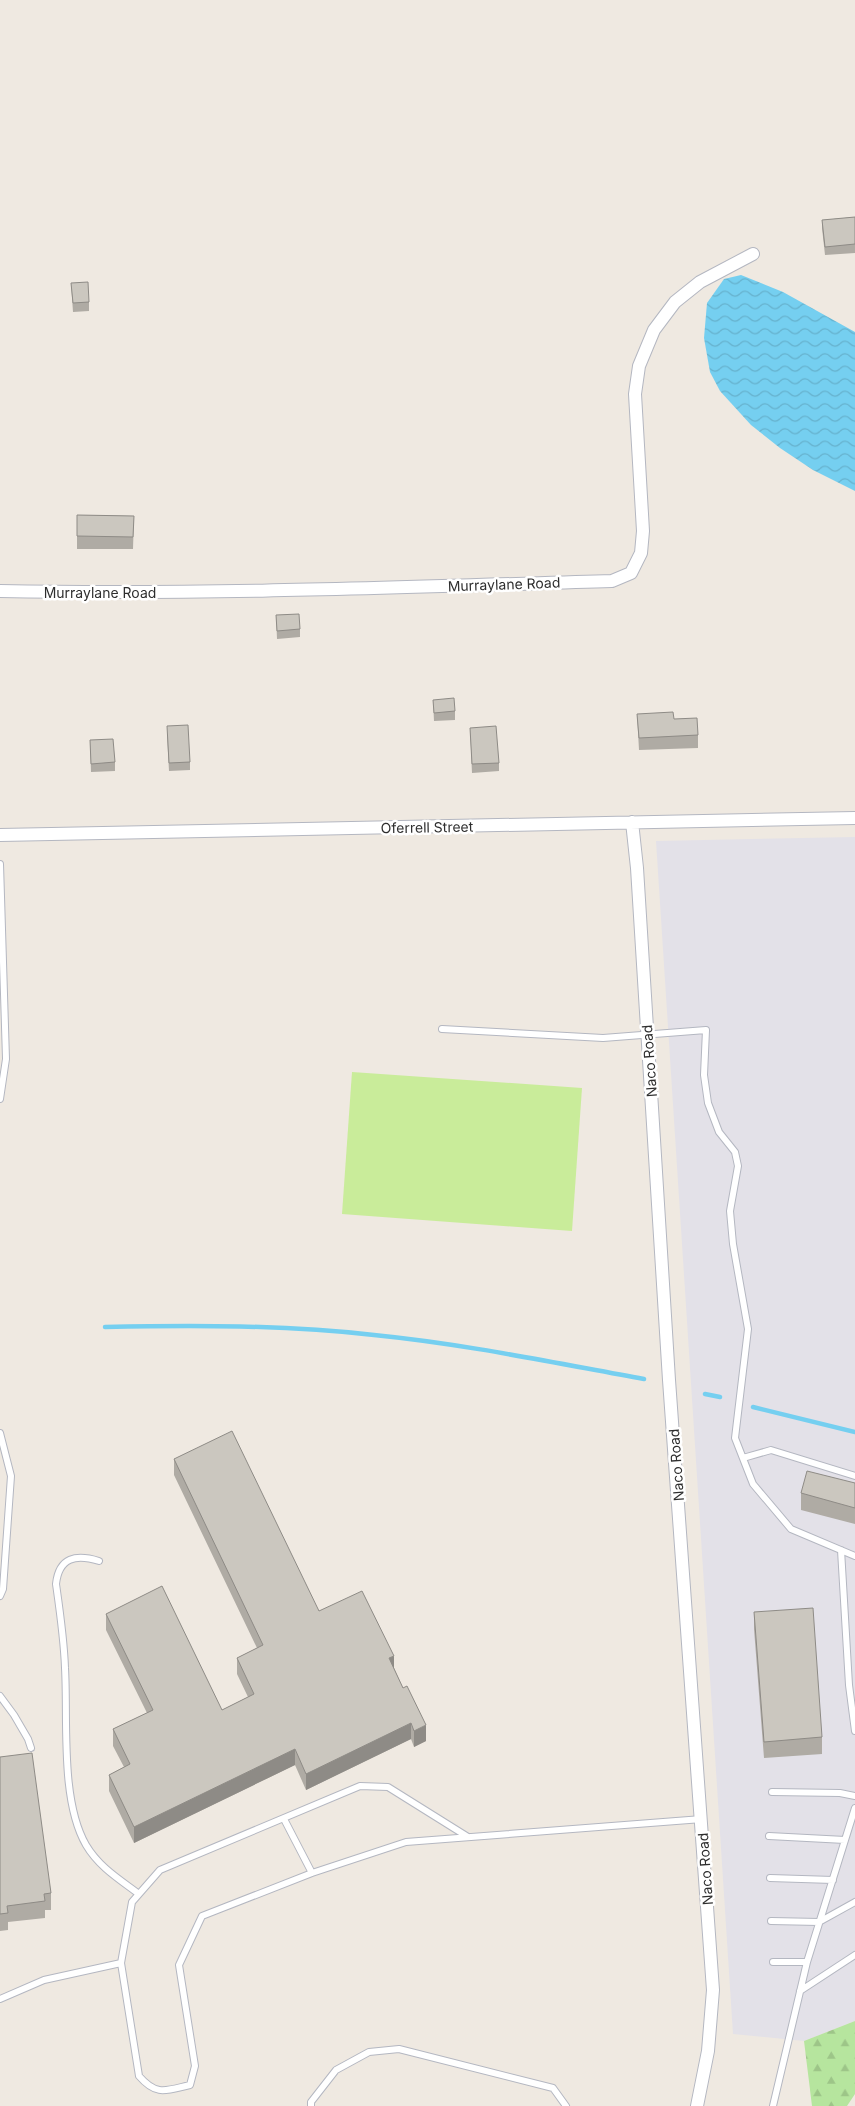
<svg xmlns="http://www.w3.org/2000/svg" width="855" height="2106" viewBox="0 0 855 2106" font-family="Inter,sans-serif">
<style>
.industrial{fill:#e3e1e8}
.forest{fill:url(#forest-firs)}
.pitch{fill:#c9ec9a}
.water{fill:url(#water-waves)}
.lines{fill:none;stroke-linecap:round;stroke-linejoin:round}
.stream{stroke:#75cff0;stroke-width:4.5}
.lane-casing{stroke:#b4b7c1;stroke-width:8}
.street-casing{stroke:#b4b7c1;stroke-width:14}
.lane{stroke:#fff;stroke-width:6}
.street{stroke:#fff;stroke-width:12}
.wall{fill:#afaba4}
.shaded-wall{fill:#8e8b86}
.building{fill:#cbc7bf;stroke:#8e8b86}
.labels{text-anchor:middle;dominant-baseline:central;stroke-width:5;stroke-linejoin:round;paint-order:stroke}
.street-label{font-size:14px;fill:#2e2e2e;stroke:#fff}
</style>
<defs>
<pattern id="forest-firs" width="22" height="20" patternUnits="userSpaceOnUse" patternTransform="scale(1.25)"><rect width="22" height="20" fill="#b6e59e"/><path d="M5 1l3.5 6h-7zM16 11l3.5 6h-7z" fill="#9dc588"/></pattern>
<pattern id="water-waves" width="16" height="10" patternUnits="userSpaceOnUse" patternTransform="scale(1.25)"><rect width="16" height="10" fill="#75cff0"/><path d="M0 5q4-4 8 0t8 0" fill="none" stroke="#66b2ce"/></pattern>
</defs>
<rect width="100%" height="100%" fill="#efe9e1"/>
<path class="industrial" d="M855 837V2021L804 2041 733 2034 656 841Z"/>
<path class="forest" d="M855 2021V2094L847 2106H812L804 2041Z"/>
<path class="pitch" d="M352 1072 582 1088 572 1231 342 1214Z"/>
<path class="water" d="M741 275 783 292 855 332V491L813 470 780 448 751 425 720 391 710 372 704 338 707 303 724 279Z"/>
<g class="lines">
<path class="stream" d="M105 1327C195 1325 285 1325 374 1335 465 1344 555 1363 644 1379
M705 1394 720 1397
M753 1407 855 1432"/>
<defs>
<path id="lane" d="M0 864 6 1059 0 1099
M442 1029 603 1038 706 1030 704 1075 708 1103 719 1132 735 1152 738 1166 730 1211 733 1244 748 1329 735 1438 753 1484 791 1529 855 1556
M0 1433 11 1476 3 1589 0 1596
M743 1458 771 1450 855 1476
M841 1550 849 1685 855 1731
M99 1561C76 1554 59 1557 56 1584 60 1612 64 1639 65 1668 68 1719 60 1800 86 1845 99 1867 119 1879 139 1894
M0 1696 14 1715 28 1739 31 1748
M772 1792 840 1793 855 1796
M284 1819 312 1873
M769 1836 845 1840
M468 1837 388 1787 360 1786 160 1870 132 1902 121 1963 139 2076C157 2097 167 2090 190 2085L195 2066 179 1965 202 1916 312 1873 406 1842 702 1819
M770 1878 833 1880
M771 1921 819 1922 855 1902
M773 1962H807
M800 1991 855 1955
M0 1999 44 1980 121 1963
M311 2106V2102L336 2070 369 2052 399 2049 553 2088 566 2106
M773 2106 807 1962 855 1808"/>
<path id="street" d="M0 591C204 595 408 587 612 581L631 573 641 553 643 531 635 394 639 366 654 330 675 302 700 282 753 254
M632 822 637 868 669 1380 713 1990 708 2051 697 2106
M0 835 855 818"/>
</defs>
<use href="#lane" class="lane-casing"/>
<use href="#street" class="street-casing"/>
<use href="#lane" class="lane"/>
<use href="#street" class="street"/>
</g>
<path class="wall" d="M855 217V253L825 255 822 228V220Z
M71 283 89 302V311L73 312Z
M77 515 134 516 133 549H77Z
M276 615 300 629V637L277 639Z
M433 700 455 711V720L434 721Z
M637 714 698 735V748L639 750Z
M470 728 499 763V771L472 773Z
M167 734 190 762V770L169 771Z
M90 740 115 762V771L91 772Z
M174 1459 319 1611 394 1668 426 1741 414 1747 411 1739 306 1790 295 1765 134 1843 109 1791V1775L124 1767 113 1746V1729L147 1713 106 1630V1614L222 1710 248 1697 237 1674V1658L257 1648 174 1475Z
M855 1483V1524L801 1510V1493Z
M754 1612 822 1737V1754L764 1758 754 1629Z
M0 1757 51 1893V1910H45V1918L8 1922V1930L0 1931Z"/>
<path class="shaded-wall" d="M394 1656V1672L389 1658Z
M411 1723V1739L306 1790V1774Z
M426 1725V1741L414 1747V1731Z
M295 1749V1765L134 1843V1827Z"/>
<path class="building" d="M855 217V244L825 247 822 220Z
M88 282 89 302 73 303 71 283Z
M77 515 134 516 133 537 77 536Z
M299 614 300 629 277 631 276 615Z
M454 698 455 711 434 713 433 700Z
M673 712 674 719 697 718 698 735 639 738 637 714Z
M188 725 190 762 169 763 167 726Z
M496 726 499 763 472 764 470 728Z
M113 739 115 762 91 764 90 740Z
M232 1431 319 1611 362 1591 394 1656 389 1658 403 1688 407 1686 426 1725 414 1731 411 1723 306 1774 295 1749 134 1827 109 1775 130 1764 113 1729 153 1710 106 1614 162 1586 222 1710 254 1694 237 1658 263 1645 174 1459Z
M807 1471 855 1483V1508L801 1493Z
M813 1608 822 1737 764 1742 754 1612Z
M32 1753 51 1893 44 1894 45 1901 7 1906 8 1913 0 1914V1757Z"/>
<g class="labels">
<g class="street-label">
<text transform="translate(504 584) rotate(-2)">Murraylane Road</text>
<text x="100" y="592">Murraylane Road</text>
<text transform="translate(427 827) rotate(-1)">Oferrell Street</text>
<text transform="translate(649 1061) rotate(-94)">Naco Road</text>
<text transform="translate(676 1465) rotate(-94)">Naco Road</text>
<text transform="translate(705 1869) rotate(-94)">Naco Road</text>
</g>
</g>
</svg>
